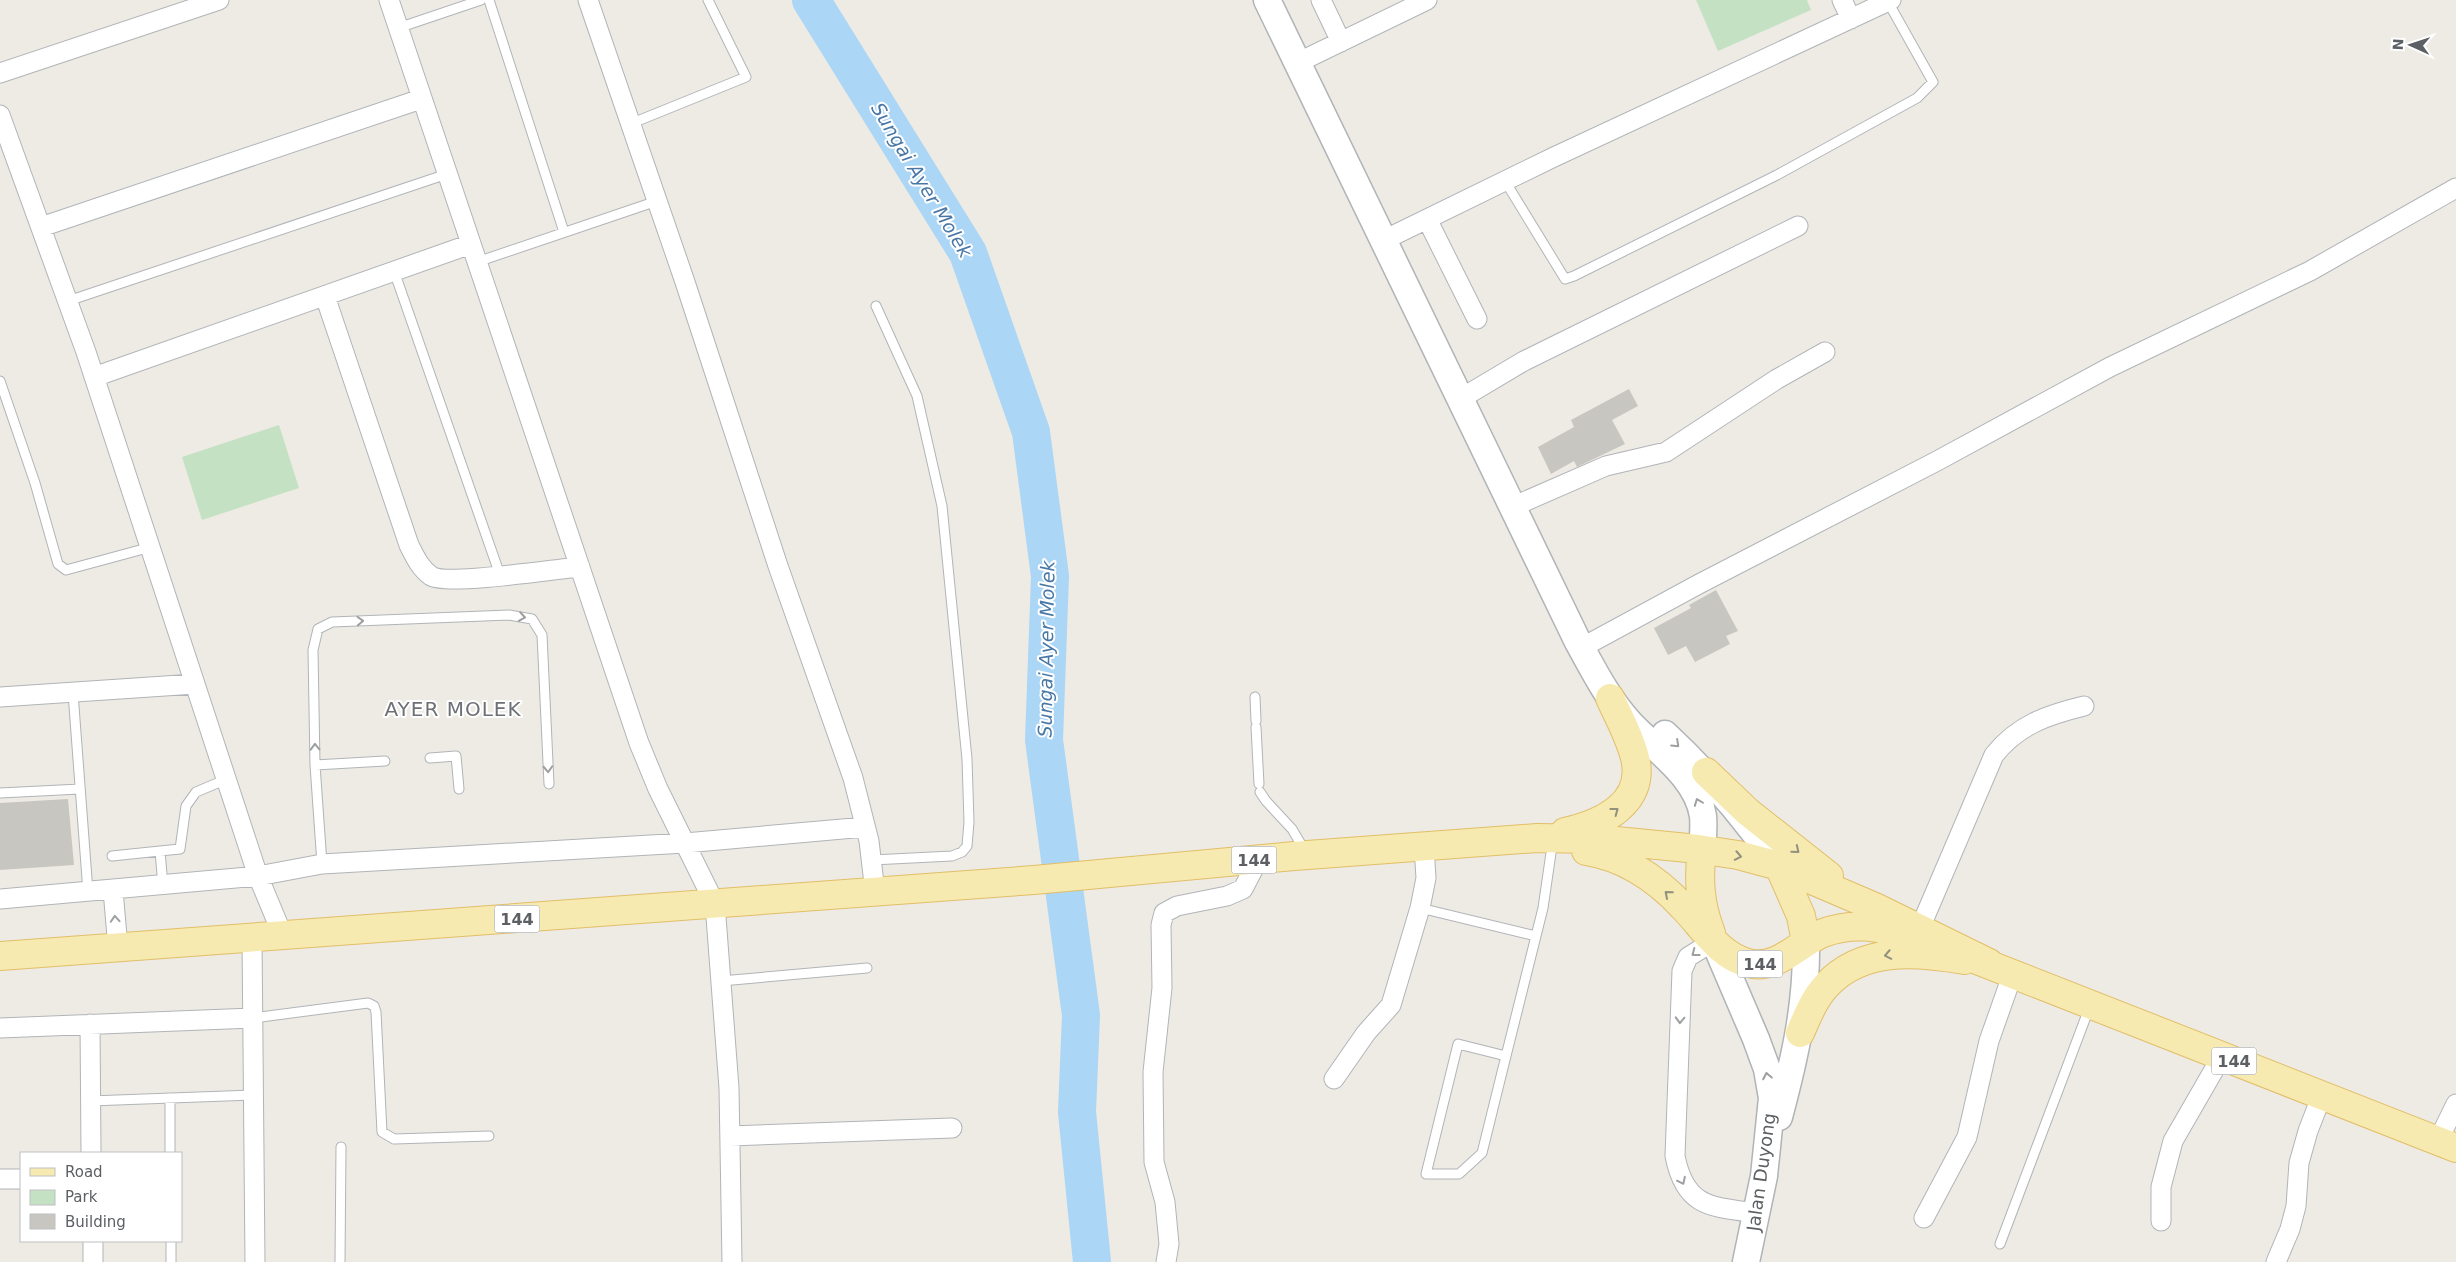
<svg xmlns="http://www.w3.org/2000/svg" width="2456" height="1262" viewBox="0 0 2456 1262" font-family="'DejaVu Sans',sans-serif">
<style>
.green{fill:#c4e2c3}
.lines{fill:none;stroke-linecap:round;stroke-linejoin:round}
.river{stroke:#abd6f6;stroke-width:38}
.building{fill:#c8c6c1}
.service-casing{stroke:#b1b4b8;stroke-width:11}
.minor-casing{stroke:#b1b4b8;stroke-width:21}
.secondary-casing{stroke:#b0b3b7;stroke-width:29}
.primary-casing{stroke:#e2be68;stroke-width:30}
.service{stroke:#fff;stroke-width:9}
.minor{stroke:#fff;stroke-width:19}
.secondary{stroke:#fff;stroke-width:26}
.primary{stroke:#f6eab0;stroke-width:28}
.oneway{stroke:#9d9fa1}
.oneway2{stroke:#92907e}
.labels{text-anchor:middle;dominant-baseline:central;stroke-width:4;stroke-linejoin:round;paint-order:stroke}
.shield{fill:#fff;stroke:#8d8f92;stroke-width:1}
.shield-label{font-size:16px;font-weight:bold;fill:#5c5f63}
.street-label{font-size:18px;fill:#5c5f63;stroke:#fff}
.water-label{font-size:19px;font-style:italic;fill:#4a78a6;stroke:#fff}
.quarter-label{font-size:20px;letter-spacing:1px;fill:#6d7175;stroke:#fff}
</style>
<rect width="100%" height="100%" fill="#edebe4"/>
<path class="green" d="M1696 0H1807L1811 10 1718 51Z
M279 425 299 488 202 520 182 457Z"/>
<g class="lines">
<path class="river" d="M811 0 968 253 1031 432 1050 576 1044 740 1081 1015 1077 1112 1092 1262"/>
</g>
<path class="building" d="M1629 389 1638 406 1612 420 1625 444 1577 467 1574 461 1551 474 1538 447 1574 427 1571 420Z
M1716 590 1738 631 1726 636 1730 644 1695 662 1686 646 1668 655 1654 628 1691 608 1689 605Z
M68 799 74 865 0 870V803Z"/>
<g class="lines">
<defs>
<path id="service" d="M489 0 564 232
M398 28 481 0
M630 124 746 77 708 0
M1505 181 1565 279 1574 276 1777 175 1917 98 1933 82 1888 2
M477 262 657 201
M394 271 500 575
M68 301 447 174
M0 381 35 483 58 564 66 570 151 547
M73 693 88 892
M1255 697 1256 721
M1256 727 1259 784
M430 758 456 756 459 789
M315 765 385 761
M1260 792 1266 801 1292 829 1305 851
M0 793 80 789
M112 856 160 851
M872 860 952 856 962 852 967 846 969 822 967 759 942 506 917 396 876 306
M322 864 315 765 313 650 318 629 332 622 509 615 532 619 542 635 549 784
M163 886 160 851 180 849 186 806 196 792 227 779
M1420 908 1536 936
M721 981 867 968
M253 1018 368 1003 374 1006 376 1012 382 1132 394 1139 489 1136
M1506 1056 1482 1153 1459 1174H1426L1458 1044 1506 1056 1543 908 1552 846
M170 1098V1153
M90 1101 253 1095
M171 1241V1262
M2000 1244 2090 1006
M340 1262 341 1147"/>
<path id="minor" d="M389 0 639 743 658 789 715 904 729 1088 732 1262
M588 0 685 282 778 566 853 778 869 841 875 892
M1321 0 1341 42
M1842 0 1851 19
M1297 63 1427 0
M0 73 219 0
M0 115 86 352 258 876 283 936
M1427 219 1477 319
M41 227 421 99
M1384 240 1554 157 1891 0
M325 296 409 545C415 557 420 568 431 576 447 586 555 569 580 567
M94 377 471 244
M1460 399 1524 361 1798 226
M1512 507 1606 466 1666 452 1777 379 1825 352
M1581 648 1699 584 1937 461 2110 367 2310 271 2456 188
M0 697 195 684
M113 890 118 948
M0 899 258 876 322 864 685 843 865 827
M1920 928 1994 755C2018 725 2047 715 2084 706
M252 938 255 1262
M1714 941 1688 957 1682 971 1675 1156C1685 1207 1710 1207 1757 1213
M90 1024 91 1153
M0 1028 253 1018
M1334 1079 1366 1033 1391 1005 1420 908 1426 878 1424 846
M730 1136 952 1128
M2438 1141 2456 1104
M0 1179H21
M1924 1218 1967 1137 1989 1041 2013 973
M2161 1221V1187L2173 1141 2222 1056
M93 1241V1262
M1166 1262 1169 1244 1165 1202 1154 1162 1153 1072 1162 988 1161 925 1164 913 1177 906 1227 896 1243 889 1258 860
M2276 1262 2290 1229 2296 1206 2299 1163 2308 1131 2322 1095"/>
<path id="secondary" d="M1267 0 1578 642C1594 671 1608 699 1630 723 1655 750 1697 776 1703 816 1704 827 1703 839 1702 850
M1665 734C1709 775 1744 816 1779 866
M1714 941 1756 1039 1767 1069 1772 1098 1764 1176 1746 1262
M1779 1117C1795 1057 1807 1005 1806 942"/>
<path id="primary" d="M1706 772 1748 812 1829 876
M1565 832C1602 824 1646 803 1635 758 1630 737 1619 718 1610 698
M1702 850C1698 880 1700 905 1711 933
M1586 851C1624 857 1657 879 1683 907 1702 926 1719 956 1748 963 1778 971 1798 943 1823 933 1852 922 1879 926 1908 936
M1779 866 1801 916 1806 942
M0 956 1034 880 1294 856 1537 838 1596 839 1698 849 1738 855 1779 866 1875 907 1989 963
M1972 958 2456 1148
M1800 1033C1807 1017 1814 999 1826 986 1862 946 1918 952 1965 960"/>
</defs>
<use href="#service" class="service-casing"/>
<use href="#minor" class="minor-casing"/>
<use href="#secondary" class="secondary-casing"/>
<use href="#primary" class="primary-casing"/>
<use href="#service" class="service"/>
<use href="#minor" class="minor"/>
<use href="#secondary" class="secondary"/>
<use href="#primary" class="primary"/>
</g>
<defs><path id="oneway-chevron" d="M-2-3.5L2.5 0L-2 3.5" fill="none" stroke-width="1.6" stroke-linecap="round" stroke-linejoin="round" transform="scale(1.25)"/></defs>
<g class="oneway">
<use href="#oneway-chevron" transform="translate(522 617) rotate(9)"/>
<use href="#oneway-chevron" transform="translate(360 621) rotate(-2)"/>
<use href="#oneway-chevron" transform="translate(1676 744) rotate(43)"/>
<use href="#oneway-chevron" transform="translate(315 747) rotate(-91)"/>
<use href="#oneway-chevron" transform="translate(548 769) rotate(87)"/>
<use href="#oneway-chevron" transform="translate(1698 802) rotate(-111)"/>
<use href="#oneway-chevron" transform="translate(115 919) rotate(-94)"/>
<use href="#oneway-chevron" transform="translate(1695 953) rotate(143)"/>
<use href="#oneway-chevron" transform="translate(1680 1020) rotate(92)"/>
<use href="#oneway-chevron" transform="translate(1767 1076) rotate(-101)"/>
<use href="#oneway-chevron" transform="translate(1682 1181) rotate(64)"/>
</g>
<g class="oneway2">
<use href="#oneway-chevron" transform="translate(1615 811) rotate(-37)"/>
<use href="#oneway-chevron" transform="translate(1796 850) rotate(39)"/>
<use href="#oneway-chevron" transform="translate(1738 856) rotate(11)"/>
<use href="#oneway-chevron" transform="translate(1668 894) rotate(-139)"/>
<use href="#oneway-chevron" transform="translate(1888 955) rotate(169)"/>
</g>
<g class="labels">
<g class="shield">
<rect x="1231.5" y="846.5" width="45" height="27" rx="4"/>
<rect x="494.5" y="905.5" width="45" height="27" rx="4"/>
<rect x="1737.5" y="950.5" width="45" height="27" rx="4"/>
<rect x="2211.5" y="1047.5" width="45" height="27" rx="4"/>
</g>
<g class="shield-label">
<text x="1254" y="860">144</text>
<text x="517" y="919">144</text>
<text x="1760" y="964">144</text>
<text x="2234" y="1061">144</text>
</g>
<g class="street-label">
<text transform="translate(1761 1172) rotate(-82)">Jalan Duyong</text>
</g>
<g class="water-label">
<text transform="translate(922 180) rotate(59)">Sungai Ayer Molek</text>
<text transform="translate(1046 649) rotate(-89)">Sungai Ayer Molek</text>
</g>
<g class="quarter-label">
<text x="453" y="709">AYER MOLEK</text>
</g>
</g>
<rect x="20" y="1152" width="162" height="90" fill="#ffffff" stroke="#bebfc1"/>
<rect x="30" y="1168" width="25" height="8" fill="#f6eab0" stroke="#bebfc1"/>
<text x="65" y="1177" font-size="15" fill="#5c5f63">Road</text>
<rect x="30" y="1190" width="25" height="15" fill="#c4e2c3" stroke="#bebfc1"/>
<text x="65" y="1202" font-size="15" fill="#5c5f63">Park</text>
<rect x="30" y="1214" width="25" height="15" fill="#c8c6c1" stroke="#bebfc1"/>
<text x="65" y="1227" font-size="15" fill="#5c5f63">Building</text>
<g transform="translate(2411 45) rotate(273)" stroke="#ffffff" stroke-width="4" paint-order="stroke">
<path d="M0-4L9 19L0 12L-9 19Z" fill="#5c5f63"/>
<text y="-8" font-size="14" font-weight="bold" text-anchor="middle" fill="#5c5f63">N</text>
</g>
</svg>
